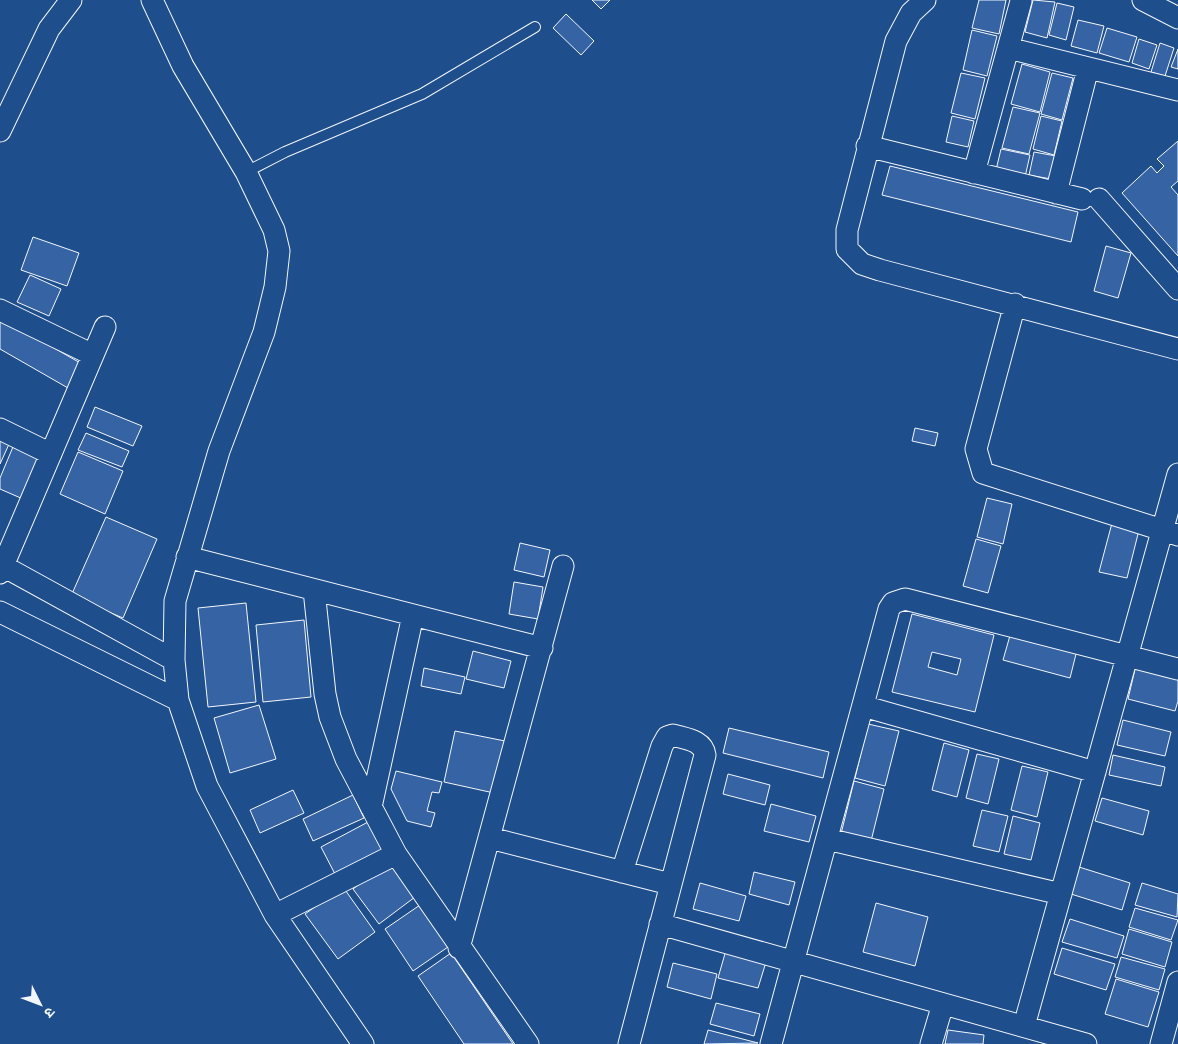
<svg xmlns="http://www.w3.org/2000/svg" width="1178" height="1044" viewBox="0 0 1178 1044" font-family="'IBM Plex Sans','Noto Sans Devanagari',sans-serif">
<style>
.building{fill:#3563a3;stroke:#f2f6ff;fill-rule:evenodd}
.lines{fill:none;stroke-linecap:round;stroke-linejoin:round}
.service-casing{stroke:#f2f6ff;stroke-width:12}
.minor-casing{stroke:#f2f6ff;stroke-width:23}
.service{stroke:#1f4e8c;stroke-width:10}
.minor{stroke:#1f4e8c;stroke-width:21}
</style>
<rect width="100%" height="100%" fill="#1f4e8c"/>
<path class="building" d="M592 0H610L601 9Z
M979 0H1006L999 34 972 28Z
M1033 0 1055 2 1047 38 1025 32Z
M1057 3 1074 7 1066 40 1049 35Z
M566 14 594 41 581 55 553 28Z
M1078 20 1104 26 1097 53 1071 46Z
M1107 28 1137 37 1129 62 1099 53Z
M972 30 997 36 987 76 963 70Z
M1139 39 1157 45 1149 69 1132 63Z
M1160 43 1174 48 1165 76 1151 72Z
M1178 49V69L1171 67Z
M1022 64 1050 72 1040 112 1011 104Z
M961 73 985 78 975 119 951 113Z
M1052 73 1073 78 1062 120 1041 114Z
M1013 107 1040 113 1029 154 1002 148Z
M952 116 974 121 968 147 946 142Z
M1041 116 1062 121 1054 155 1033 149Z
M1178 141V181L1171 187 1178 195V256L1122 193 1151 166 1157 173 1164 166 1157 159Z
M1001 149 1030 155 1025 177 996 170Z
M1034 152 1056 156 1051 179 1029 175Z
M890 166 1078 212 1071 242 882 195Z
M33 237 79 253 67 286 21 270Z
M1106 246 1131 253 1118 298 1094 291Z
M30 275 61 289 49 316 17 302Z
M0 317 82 364 68 388 0 349Z
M95 407 142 426 133 446 87 427Z
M915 428 938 433 935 446 912 441Z
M86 433 129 451 122 467 78 450Z
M0 438 10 442 0 464Z
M15 442 42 454 23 499 0 489V478Z
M78 452 123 471 105 514 60 494Z
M987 498 1012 504 1003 544 977 537Z
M106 517 157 539 123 618 71 596Z
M1112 523 1139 530 1127 578 1099 572Z
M976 539 1001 546 988 593 963 586Z
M520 543 550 550 544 577 514 570Z
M514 582 543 587 538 619 509 614Z
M246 603 256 702 208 707 198 608Z
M912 614 994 635 975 712 892 692ZM932 652 961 659 957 675 928 667Z
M304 620 311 697 263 702 256 625Z
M1011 632 1077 650 1070 678 1003 660Z
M473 651 511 661 504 688 466 679Z
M1136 665 1178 675V701L1175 711 1128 699Z
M424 668 465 677 461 694 421 686Z
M259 705 276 759 230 773 214 718Z
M1123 720 1171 732 1165 756 1117 745Z
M868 724 899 731 885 786 855 778Z
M729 728 829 752 823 778 723 753Z
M455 731 505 741 494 793 444 782Z
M944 743 969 750 957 797 932 790Z
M977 754 999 759 988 804 966 798Z
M1113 755 1165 767 1161 786 1109 775Z
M1022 766 1048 772 1037 817 1011 810Z
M396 771 442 782 439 793 432 792 427 811 435 813 431 827 407 821 391 789Z
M728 774 770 785 765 805 723 794Z
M854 781 884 789 871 841 841 834Z
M293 790 304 813 260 833 250 810Z
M353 795 364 818 313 841 303 819Z
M1102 798 1149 811 1143 835 1095 821Z
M771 804 816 816 809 842 764 831Z
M982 810 1008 816 999 852 973 846Z
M1013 816 1040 823 1031 860 1004 854Z
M368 822 383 851 336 876 321 847Z
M389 862 415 897 379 924 353 889Z
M1079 867 1130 883 1122 910 1071 894Z
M754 872 795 882 789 905 749 894Z
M700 883 746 896 739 921 693 909Z
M1142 883 1178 894 1177 917 1135 905Z
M343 887 375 932 338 959 305 914Z
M876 903 928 917 915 966 863 952Z
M420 905 448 947 413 971 385 929Z
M1135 908 1178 920 1171 940 1129 927Z
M1070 919 1124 936 1117 958 1062 942Z
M1129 929 1172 942 1165 967 1122 954Z
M1062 948 1115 964 1106 990 1054 974Z
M726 950 766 962 758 988 718 978Z
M451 953 513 1044H464L418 976Z
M1121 957 1165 969 1159 990 1115 977Z
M673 963 717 974 711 999 667 987Z
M1116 979 1159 992 1148 1027 1105 1014Z
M716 1003 760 1014 754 1036 710 1024Z
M708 1030 758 1043 704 1044Z
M948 1030 984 1035 983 1044H945Z"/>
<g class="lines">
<defs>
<path id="service" d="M246 172 285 152 422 94 535 27"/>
<path id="minor" d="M152 0 183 66 246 172 274 230 279 251 275 287 264 332 219 451 175 601 174 660 178 700 207 786 275 915 363 1044
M925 0 911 13 896 41 847 230V249L862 264 880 270 1178 349
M1143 0 1178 18
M1008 48 1178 90
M0 131 49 29 71 0
M867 146 1082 199
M974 173 1021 1
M1056 193 1088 68
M1099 199 1178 289
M1015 304 976 449 983 473 1178 535
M0 310 93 355
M0 429 51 454
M187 557 542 648
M3 566 174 660
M0 573 105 327
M314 590 325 694 330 717 346 759 396 854 528 1044
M0 612 178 700
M863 706 1095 772
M371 807 413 615
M490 838 670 884
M827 839 1061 894
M622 872 662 746 667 737 673 735C686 739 703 740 705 755L629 1044
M275 915 396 854
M660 924 1086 1044
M459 948 563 566
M1024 1026 1178 474
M771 1044 889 609 893 603 905 599 1178 669
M931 1044 943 1004
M1161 1044 1178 982"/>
</defs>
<use href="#service" class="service-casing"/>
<use href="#minor" class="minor-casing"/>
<use href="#service" class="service"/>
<use href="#minor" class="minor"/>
</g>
<g transform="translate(40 1004) rotate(132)" stroke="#1f4e8c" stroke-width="4" paint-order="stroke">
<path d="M0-4L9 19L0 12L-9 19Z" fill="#f2f6ff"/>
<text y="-8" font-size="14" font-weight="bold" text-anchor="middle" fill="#f2f6ff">उ</text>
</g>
</svg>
